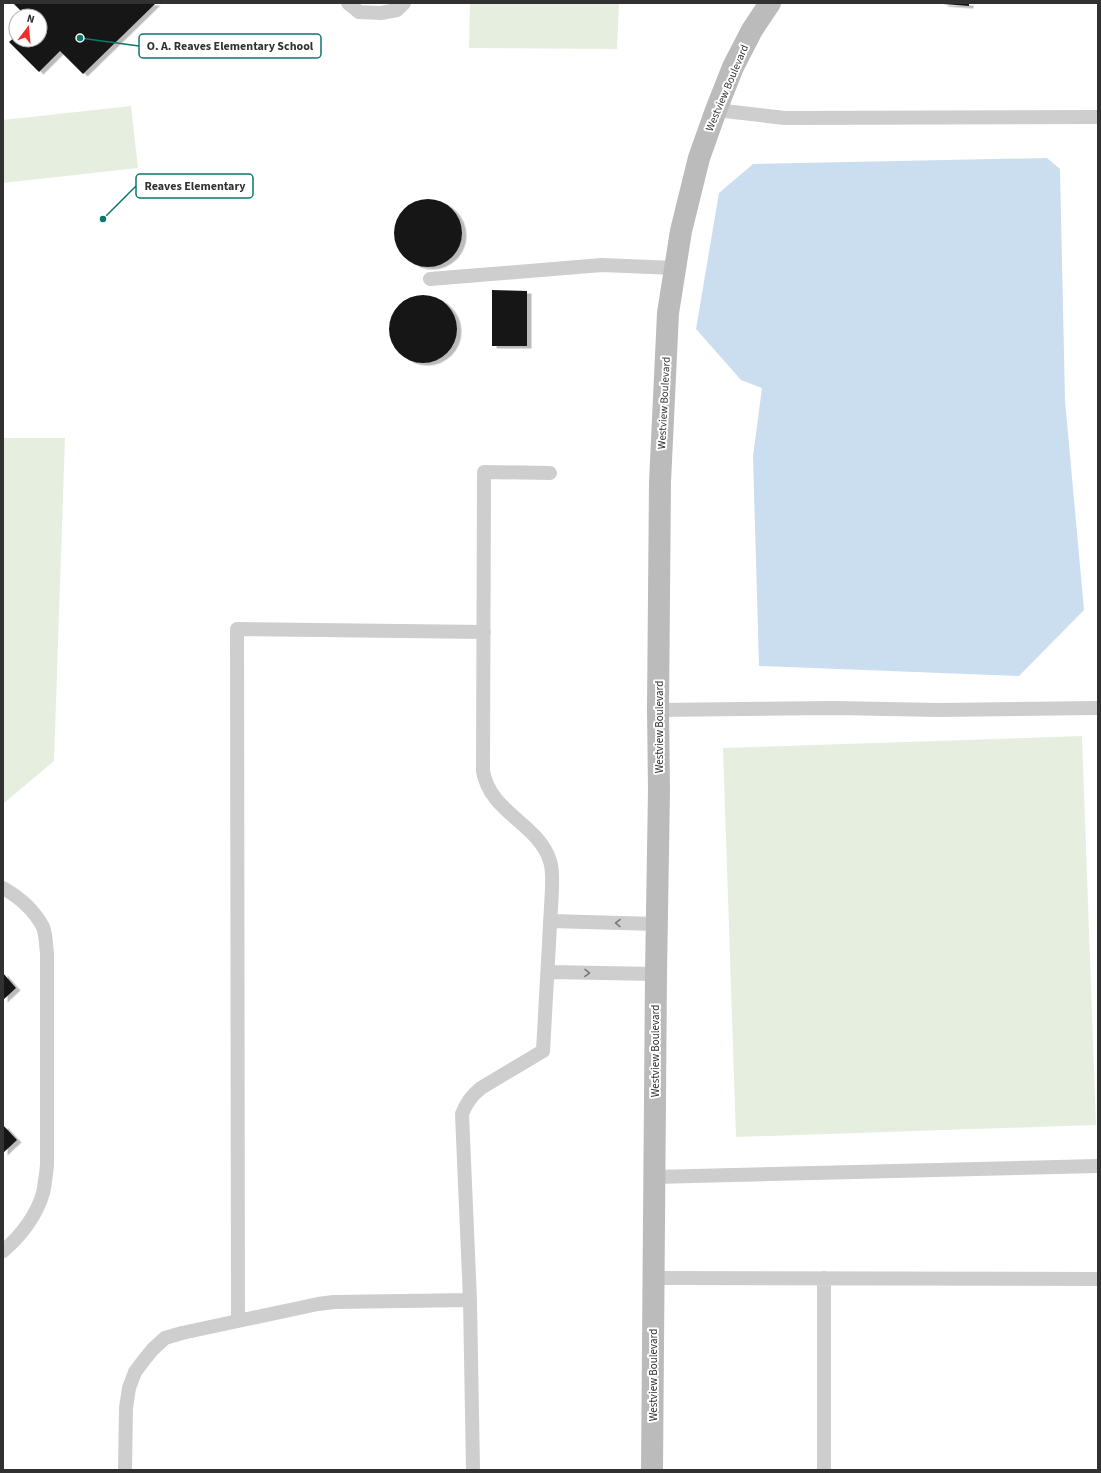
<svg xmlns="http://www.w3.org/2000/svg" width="1101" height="1473" viewBox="0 0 1101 1473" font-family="'Source Sans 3',sans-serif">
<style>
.green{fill:#e6efdf}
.water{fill:#cadeef}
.building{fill:#181818;filter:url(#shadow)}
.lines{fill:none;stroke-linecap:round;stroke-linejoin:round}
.lane{stroke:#cecece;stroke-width:14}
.secondary{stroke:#bbb;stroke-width:22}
.oneway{stroke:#787878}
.labels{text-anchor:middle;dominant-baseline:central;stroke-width:4;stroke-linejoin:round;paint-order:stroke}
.street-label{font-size:11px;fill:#313131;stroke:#fff}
.leader{fill:none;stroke:#0f766e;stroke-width:1.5}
.callout-dot{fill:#0f766e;stroke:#fff;stroke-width:1.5}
.callout{fill:#fff;stroke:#0f766e;stroke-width:1.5}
.callout-label{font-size:12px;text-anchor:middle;font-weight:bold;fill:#313131}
</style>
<defs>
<filter id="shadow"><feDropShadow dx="4.5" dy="2.5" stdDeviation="0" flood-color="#0004"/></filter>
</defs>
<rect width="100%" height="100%" fill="#fff"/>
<path class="green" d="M470 3H619L617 49 469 48Z
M131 106 138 168 3 183V120Z
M3 438H65L54 761 3 804Z
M1082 736 1096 1125 736 1137 723 748Z"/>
<path class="water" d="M1047 158 1060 169 1065 400 1084 610 1019 676 759 666 753 456 762 388 741 380 696 329 719 193 753 164Z"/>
<path class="building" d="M13 3H156L83 74 60 51 39 72 9 42 16 36V40H40V16H26Z
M943 3H969V6L943 4Z
M394 233a34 34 0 1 1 68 0a34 34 0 1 1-68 0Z
M492 290 527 291V346H492Z
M389 329a34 34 0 1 1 68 0a34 34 0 1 1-68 0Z
M3 973 16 988 3 1000Z
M3 1125 17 1140 3 1153Z"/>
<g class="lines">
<path class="lane" d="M348 3 359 12 381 13 397 10 404 3
M716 110 785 118 1098 117
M430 279 602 265 675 268
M484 632 237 629 238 1321 318 1304 334 1302 470 1300 462 1114C466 1103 471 1096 481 1088L543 1051 552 889C552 880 553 870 550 861 538 823 490 813 483 771L484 472 550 473
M658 710 835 708 938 710 1098 708
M3 888C19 897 34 910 43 927 46 934 46 946 47 954V1165C46 1174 45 1184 43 1193 37 1215 20 1237 3 1251
M550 921 657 924
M548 972 656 974
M654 1177 1098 1166
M654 1278 1098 1279
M470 1300 473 1470
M125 1470 126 1408 129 1388 135 1372 144 1360 153 1349 165 1338 182 1333 238 1321
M824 1470V1278"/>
<path class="secondary" d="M652 1470 656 974 659 790 658 710 660 482 668 313 681 231 699 158 716 110 733 67 752 30 770 3"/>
</g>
<defs><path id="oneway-chevron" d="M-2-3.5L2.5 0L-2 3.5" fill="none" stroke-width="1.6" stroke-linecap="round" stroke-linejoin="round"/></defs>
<g class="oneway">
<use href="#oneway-chevron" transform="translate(618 923) rotate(-179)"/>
<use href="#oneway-chevron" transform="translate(587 973) rotate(1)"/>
</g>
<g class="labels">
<g class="street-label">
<text transform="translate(727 88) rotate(-67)">Westview Boulevard</text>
<text transform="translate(664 403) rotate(-87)">Westview Boulevard</text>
<text transform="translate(659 727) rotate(-90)">Westview Boulevard</text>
<text transform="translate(655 1051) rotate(-90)">Westview Boulevard</text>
<text transform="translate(653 1375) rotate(-90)">Westview Boulevard</text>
</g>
</g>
<path class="leader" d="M80 38L139 46M103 219L136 186"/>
<g class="callout-dot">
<circle cx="80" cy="38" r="4"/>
<circle cx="103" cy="219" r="4"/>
</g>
<g class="callout">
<rect x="139" y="34" width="182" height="24" rx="4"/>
<rect x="136" y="174" width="117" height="24" rx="4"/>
</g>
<g class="callout-label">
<text x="230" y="50">O. A. Reaves Elementary School</text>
<text x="195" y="190">Reaves Elementary</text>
</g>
<rect width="1101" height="1473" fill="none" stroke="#313131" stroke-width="8"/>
<g transform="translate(28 28) rotate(16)"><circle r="19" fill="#ffffff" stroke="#adadad"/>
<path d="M0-3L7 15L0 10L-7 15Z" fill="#f22c29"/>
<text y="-6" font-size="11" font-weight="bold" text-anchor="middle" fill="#313131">N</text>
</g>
</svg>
